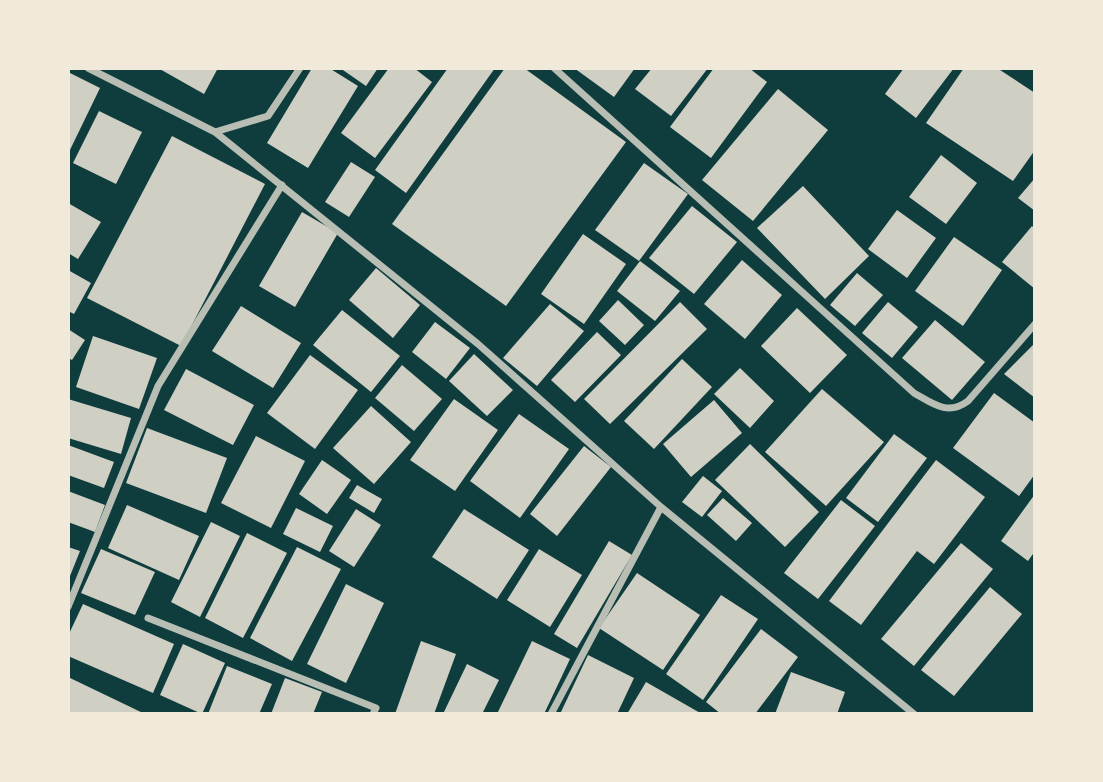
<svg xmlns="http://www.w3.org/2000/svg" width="1103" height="782" viewBox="0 0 1103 782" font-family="Rubik,sans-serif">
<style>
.building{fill:#cfcfc3}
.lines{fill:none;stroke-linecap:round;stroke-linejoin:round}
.minor{stroke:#b8beb3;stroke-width:7}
</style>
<rect width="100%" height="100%" fill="#0f3d3e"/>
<path class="building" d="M158 68H218L204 94Z
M312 68H329L358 86 308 168 267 143Z
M340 68H378L366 86Z
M389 68H414L432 82 375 158 341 133Z
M448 68H495L406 193 375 170Z
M505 68H524L626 142 506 306 392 224Z
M574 68H635L614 97Z
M652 68H708L671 116 635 89Z
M714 68H749L767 82 711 158 670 127Z
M904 68H954L916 118 885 94Z
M964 68H997L1035 93V150L1013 181 926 123Z
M68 72 100 88 68 154Z
M778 89 828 130 753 221 702 180Z
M99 111 142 132 116 184 73 163Z
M172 136 265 184 181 346 87 298Z
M941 155 977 183 946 224 909 197Z
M351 162 375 177 349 217 325 202Z
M644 163 688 194 639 261 595 230Z
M1035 178V211L1018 198Z
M803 186 869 256 825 299 757 228Z
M68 203 101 222 78 259 68 253Z
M692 206 737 242 694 294 649 258Z
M897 210 936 238 907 278 868 249Z
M302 212 338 233 295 307 259 286Z
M1032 226 1035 229V289L1002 262Z
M583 234 626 264 584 324 541 294Z
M954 237 1002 270 963 326 915 291Z
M742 260 782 295 745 339 704 304Z
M640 261 680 291 655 321 617 291Z
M376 268 420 305 393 338 349 300Z
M68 270 91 283 74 314 68 311Z
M857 273 883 295 855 326 830 305Z
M618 300 644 325 625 345 599 321Z
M680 302 707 329 610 424 584 399Z
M888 302 918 327 892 358 862 333Z
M550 304 584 331 537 386 503 358Z
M241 306 301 343 273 388 212 351Z
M797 308 847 355 810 393 761 346Z
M342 310 400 356 371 392 313 345Z
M935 320 985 362 952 400 902 358Z
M435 322 470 348 446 379 412 352Z
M68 329 85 340 72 360 68 358Z
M597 332 621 355 575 402 551 380Z
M93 336 157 358 139 409 76 387Z
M1035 343V398L1004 374Z
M474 354 513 390 487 416 449 381Z
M310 355 358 390 315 449 267 413Z
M682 359 712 387 654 449 624 421Z
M402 365 442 399 414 431 375 398Z
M740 368 774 401 750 428 714 394Z
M186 369 254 405 233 445 164 410Z
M822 389 884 442 826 506 765 452Z
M994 393 1035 423V474L1019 496 953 448Z
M68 399 131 418 121 454 68 438Z
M454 399 498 430 455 491 410 460Z
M714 400 742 433 691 477 663 444Z
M371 406 411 442 374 484 333 448Z
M519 414 569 449 520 518 470 481Z
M147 428 227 458 206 513 126 483Z
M894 434 927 458 878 522 846 498Z
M256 436 305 461 271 528 221 503Z
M750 444 819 512 785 547 715 480Z
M68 445 114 462 104 488 68 475Z
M584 446 611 467 557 536 530 514Z
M322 460 351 480 327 514 299 494Z
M936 460 985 497 934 564 917 551 861 625 829 601Z
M703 476 722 491 702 517 682 502Z
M357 485 382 499 374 513 349 498Z
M68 491 105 505 95 532 68 522Z
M1035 494V551L1028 561 1001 541Z
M723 498 752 523 736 541 707 515Z
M841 500 875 526 818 599 784 573Z
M127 505 199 536 179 580 108 548Z
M296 508 333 526 320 552 283 534Z
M356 509 381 525 354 567 329 551Z
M464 509 529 550 497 599 432 557Z
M211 522 240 536 200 617 171 602Z
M247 533 287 553 243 638 205 618Z
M609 541 632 555 577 648 554 634Z
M961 543 993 569 914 666 881 639Z
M68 547 80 551 68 581Z
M297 547 341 569 292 661 250 638Z
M101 549 155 572 135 615 81 593Z
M539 549 582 575 550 627 507 600Z
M637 573 700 615 663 670 599 628Z
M346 584 384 603 346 683 307 664Z
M990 587 1022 614 954 696 921 670Z
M721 595 758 619 703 700 666 674Z
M83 604 174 644 153 693 68 656V636Z
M761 629 798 657 755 714H721L706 702Z
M421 641 456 654 434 714H395Z
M532 641 570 659 544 714H497Z
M183 644 225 663 202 714 160 695Z
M588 655 634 678 617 714H560Z
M467 664 499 680 482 714H443Z
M227 666 272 684 259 714H208Z
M791 672 845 692 837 714H775Z
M68 677 145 714H68Z
M285 678 322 692 313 714H271Z
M646 682 702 714H627Z"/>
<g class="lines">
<path class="minor" d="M88 68 215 132 478 344 661 507 914 714
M554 68 914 393C933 404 948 416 968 401L1035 324
M215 132 268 116 300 68
M68 607 158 386 282 185
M148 618 376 708 373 714
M551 714 661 507"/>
</g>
<rect width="1103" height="782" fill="none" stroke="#f1e9da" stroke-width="140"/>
</svg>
